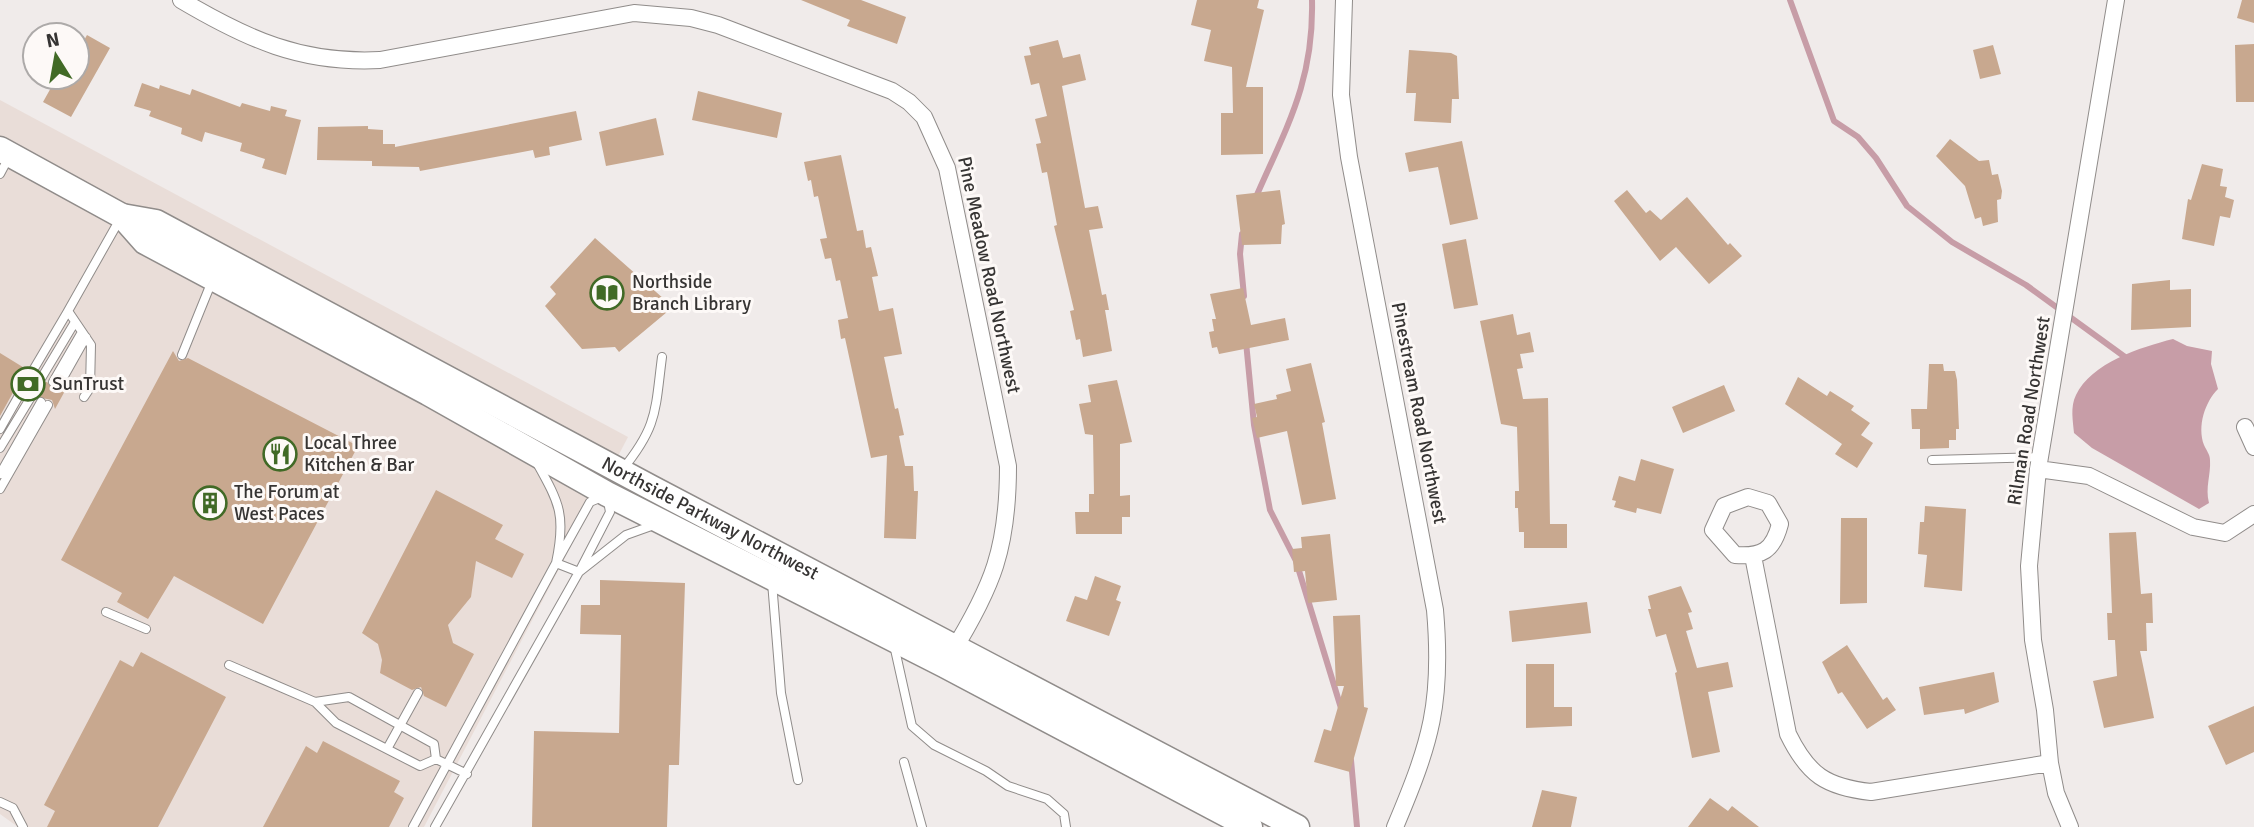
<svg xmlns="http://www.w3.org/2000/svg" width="2254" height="827" viewBox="0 0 2254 827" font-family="Signika,sans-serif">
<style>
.built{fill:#e9ddd8}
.water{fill:#c79da7}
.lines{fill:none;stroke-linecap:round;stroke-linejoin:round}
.stream{stroke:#c79da7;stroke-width:6}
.building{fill:#c8a88f}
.lane-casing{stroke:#908c8a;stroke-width:10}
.street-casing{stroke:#908c8a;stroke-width:18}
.primary-casing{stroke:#908c8a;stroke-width:27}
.lane{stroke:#fff;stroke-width:8}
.street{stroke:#fff;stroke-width:16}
.primary{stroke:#fff;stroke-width:24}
.labels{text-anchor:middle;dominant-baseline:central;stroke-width:6;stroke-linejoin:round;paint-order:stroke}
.street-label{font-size:19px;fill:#363433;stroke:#fdf9f7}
.poi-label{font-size:19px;fill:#363433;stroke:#fdf9f7;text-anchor:start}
</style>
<rect width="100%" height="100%" fill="#f0ebea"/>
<path class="built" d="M0 100 628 437 424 827H18L0 814Z"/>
<path class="water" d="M2173 339 2187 346 2212 351 2211 364 2218 389C2205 402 2197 426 2204 445 2206 450 2210 454 2210 460 2211 475 2205 487 2209 503L2199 509 2092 448 2074 433C2073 421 2070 407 2076 395 2091 363 2141 347 2173 339Z"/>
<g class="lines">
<path class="stream" d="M1790 0 1834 121 1858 137 1876 158 1907 206 1952 242 2026 285 2125 357
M1256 197C1287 126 1314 81 1312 0
M1242 234 1240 254 1244 296
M1246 342 1254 425 1270 510 1296 561 1341 708
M1351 760 1357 827"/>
</g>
<path class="building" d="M801 0H861L906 17 897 44 847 26 850 20Z
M1197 0H1259L1257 8 1264 10 1246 87H1263V154L1221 155V113H1233L1232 67 1204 61 1211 30 1191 25Z
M2242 0H2254V23L2237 18Z
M87 35 110 48 71 117 43 102 57 77H77V53Z
M1058 40 1063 58 1080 54 1086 80 1062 86 1085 208 1098 206 1103 228 1089 230 1102 295 1106 294 1109 310H1105L1112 351 1083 357 1080 339 1076 340 1070 311 1074 310 1054 226 1057 225 1047 172 1042 173 1036 144 1041 143 1035 119 1047 116 1039 83 1031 85 1024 56 1031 55 1029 47Z
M2254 44V102H2236L2235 45Z
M1993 45 2001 74 1980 79 1973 50Z
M1409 50 1451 53 1457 56 1459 99H1452L1451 123 1414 121 1416 93H1406Z
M142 83 159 89 160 85 190 95 192 89 240 107 242 103 270 111 271 106 287 110 285 116 301 120 286 175 262 168 265 159 240 151 242 143 205 132 202 142 181 134 182 128 149 116 151 111 134 106Z
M698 91 782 113 777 138 692 120Z
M576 111 582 140 549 147 550 155 535 158 533 150 420 171 419 167 372 166V161L317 160 318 127 368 126V129L383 130V144H395V147Z
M656 118 664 155 606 166 599 132Z
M1950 139 1979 161 1989 160 1992 175 1998 174 2002 191 2001 199 1997 200 1998 222 1983 226 1981 217 1975 219 1965 186 1936 156Z
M1462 141 1478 219 1450 225 1438 167 1409 172 1405 153Z
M841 155 857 231 863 230 866 248 871 247 878 276 872 277 879 311 893 308 902 354 884 357 895 409 898 408 904 435 899 436 905 466H913L914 491H918L916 539 884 538 887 455 871 458 845 338 841 339 838 320 848 318 840 280 836 281 831 258 825 259 820 239 827 238 818 196 814 197 811 180 808 181 804 162Z
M2202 164 2223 169 2220 186 2227 187 2225 197 2234 200 2230 218 2220 216 2214 246 2182 239 2188 199 2191 200Z
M1280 190 1285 224 1282 225 1281 244 1242 245 1236 195Z
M1627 190 1646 213 1650 210 1661 220 1687 197 1728 245 1730 243 1742 256 1709 284 1676 247 1660 261 1614 201Z
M595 238 673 307 619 352 615 347 582 349 545 306 556 294 550 287Z
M1466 239 1478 305 1454 309 1442 244Z
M2170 280V290L2191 289V327L2131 330 2132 284Z
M1243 288 1251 325 1285 318 1289 340 1219 354 1217 347 1212 348 1209 332 1214 331 1212 319H1216L1210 294Z
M1513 314 1517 335 1530 332 1534 352 1520 354 1523 368 1517 369 1523 399 1548 398 1550 524H1567V548H1524V532H1519L1518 508H1515V491H1519L1517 427 1501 424 1480 321Z
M173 351 179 361 188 358 358 446 263 624 174 576 148 619 117 602 122 593 61 560Z
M0 353 26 369 29 378 36 377 41 383 47 382 56 391 66 389 55 409 52 400 37 397 35 392H27L20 386 15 389 0 416Z
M1311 363 1325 422 1322 423 1336 499 1302 505 1287 431 1257 438 1252 418 1257 417 1254 404 1277 399 1276 395 1291 391 1286 369Z
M1929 364H1943L1944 371H1955L1957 380 1959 429H1956V440H1949V448L1920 449V429H1912L1911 409H1927Z
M1798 377 1827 396 1830 391 1854 406 1851 410 1870 423 1861 435 1873 443 1857 468 1835 454 1842 444 1785 404Z
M1117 380 1132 442 1120 444V496L1130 495V517H1122V534H1076L1075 512H1089V494H1094L1093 435 1085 434 1079 404 1091 402 1088 385Z
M1724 385 1735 411 1683 433 1672 407Z
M1641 459 1674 469 1661 514 1637 508 1636 513 1614 507 1616 501 1612 500 1619 476 1635 481Z
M436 490 503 525 495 539 524 554 512 578 476 561 471 597 448 625 453 643 474 654 446 707 424 696 421 687 412 690 380 673 382 660 378 644 362 633Z
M1925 506 1966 509 1962 591 1924 587 1927 555 1918 554 1920 522H1924Z
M1841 518H1867V603L1840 604Z
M2136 532 2141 594 2152 593 2153 623H2146L2147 651H2140L2154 718 2104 728 2093 681 2117 676 2115 640H2108L2107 613H2112L2109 533Z
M1330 534 1337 600 1308 603 1305 571 1294 572 1292 549 1302 548 1301 537Z
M1095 576 1121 586 1116 600 1121 602 1109 636 1066 621 1075 596 1087 600Z
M600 580 685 583 679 765H669L667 827H532L534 731 619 733 621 635 580 634 581 605H600Z
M1681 586 1692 612 1688 613 1693 629 1686 631 1697 668 1728 662 1733 687 1708 692 1720 752 1692 758 1675 673 1677 672 1666 634 1656 637 1648 609H1651L1648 596Z
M1587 602 1591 633 1512 642 1509 611Z
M1360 615 1364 707 1368 708 1350 772 1314 762 1324 729 1331 731 1344 686H1336L1333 616Z
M1847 645 1883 700 1887 697 1896 710 1867 729 1842 692 1838 694 1822 662Z
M141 652 226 697 158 827H47L55 811 44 805 120 660 133 667Z
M1526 664H1554V707H1572V726L1526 728Z
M1994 672 1999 702 1965 714 1964 709 1924 715 1919 687Z
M2254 706V752L2226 765 2208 726Z
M323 741 400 781 394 792 404 798 389 827H263L306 746 317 753Z
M1542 790 1577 797 1571 827H1532Z
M1710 798 1728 811 1732 806 1759 827H1688Z"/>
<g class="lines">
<defs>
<path id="lane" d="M0 174 9 157
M182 355 212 281
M32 372 68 311
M42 377 75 322
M53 382 82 332
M59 385 86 337
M84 397 90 388 91 345 68 311 120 219
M0 429 21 392
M0 448 31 397
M1932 460 2040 457
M622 470C658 426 655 411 662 357
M0 474 41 402
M0 489 48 405
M602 497 590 502 556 563 579 572 610 512 608 501
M772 582 781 693 798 780
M106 612 146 629
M894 645 912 726 934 745 986 771 1008 786 1047 799 1064 814 1066 827
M229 665 315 702 336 723 420 766 436 759
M315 702 349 697 434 744 436 759
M387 749 418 693
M436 759 467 774
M904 762 922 827
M0 802 13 808 23 827
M413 827 556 563C566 516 560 504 537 463
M435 827 579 572 626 535 654 525"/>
<path id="street" d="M181 0C247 39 301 64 380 60L634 13 691 18 718 25 892 91 909 102 924 117 947 168 1008 466C1008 548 993 586 951 654
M1344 0 1341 95 1349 157 1435 610C1443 702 1431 742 1395 827
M2245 427 2254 447
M2038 469 2089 476 2193 527 2225 533 2254 514
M1748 497 1768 503 1780 524C1773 551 1762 557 1735 555L1713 530 1724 506Z
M1753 556 1788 734C1808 775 1826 787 1871 792L2050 763
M2070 827 2056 793 2050 763 2045 710 2033 640 2029 566 2038 469 2116 0"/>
<g id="primary">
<path d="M0 149 122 216 145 242 428 393 607 494 944 665 1250 827"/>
<path id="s1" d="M122 216 156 222 650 487 1297 827"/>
</g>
</defs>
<use href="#lane" class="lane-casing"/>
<use href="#street" class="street-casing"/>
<use href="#primary" class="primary-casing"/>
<use href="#lane" class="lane"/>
<use href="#street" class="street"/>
<use href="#primary" class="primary"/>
</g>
<defs>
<symbol id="library-ring" viewBox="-11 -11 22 22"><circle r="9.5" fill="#fdf9f7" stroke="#416a26" stroke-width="1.5"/><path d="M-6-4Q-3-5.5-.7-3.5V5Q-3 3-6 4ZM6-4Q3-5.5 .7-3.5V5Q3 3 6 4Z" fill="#416a26"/></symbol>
<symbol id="bank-ring" viewBox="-11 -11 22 22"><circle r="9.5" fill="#fdf9f7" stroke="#416a26" stroke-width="1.5"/><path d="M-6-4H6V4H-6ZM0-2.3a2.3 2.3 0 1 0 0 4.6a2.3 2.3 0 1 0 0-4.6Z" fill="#416a26"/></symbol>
<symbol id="restaurant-ring" viewBox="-11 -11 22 22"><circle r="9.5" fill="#fdf9f7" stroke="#416a26" stroke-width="1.5"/><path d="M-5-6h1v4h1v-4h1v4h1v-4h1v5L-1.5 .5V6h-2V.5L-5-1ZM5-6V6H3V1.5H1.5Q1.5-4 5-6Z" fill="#416a26"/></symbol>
<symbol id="building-ring" viewBox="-11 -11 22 22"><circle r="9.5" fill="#fdf9f7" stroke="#416a26" stroke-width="1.5"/><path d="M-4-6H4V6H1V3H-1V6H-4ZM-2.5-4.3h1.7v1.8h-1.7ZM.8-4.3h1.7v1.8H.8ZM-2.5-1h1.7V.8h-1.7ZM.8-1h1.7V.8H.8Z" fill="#416a26"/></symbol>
</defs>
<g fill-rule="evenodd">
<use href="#library-ring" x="588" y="274" width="38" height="38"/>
<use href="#bank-ring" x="9" y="365" width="38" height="38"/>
<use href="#restaurant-ring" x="261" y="435" width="38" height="38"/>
<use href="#building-ring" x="191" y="484" width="38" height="38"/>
</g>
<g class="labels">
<g class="street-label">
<text transform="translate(989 275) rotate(78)">Pine Meadow Road Northwest</text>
<text transform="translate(2029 411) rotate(-81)">Rilman Road Northwest</text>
<text transform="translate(1419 413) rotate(79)">Pinestream Road Northwest</text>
<text stroke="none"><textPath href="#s1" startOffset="663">Northside Parkway Northwest</textPath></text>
</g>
<g class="poi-label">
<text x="632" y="282">Northside<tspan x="632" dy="22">Branch Library</tspan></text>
<text x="52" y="384">SunTrust</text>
<text x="304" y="443">Local Three<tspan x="304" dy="22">Kitchen &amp; Bar</tspan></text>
<text x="234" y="492">The Forum at<tspan x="234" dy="22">West Paces</tspan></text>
</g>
</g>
<g transform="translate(56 56) rotate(349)"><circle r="33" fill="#fdf9f7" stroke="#adaaa9" stroke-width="2"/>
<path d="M0-5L12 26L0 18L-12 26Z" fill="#416a26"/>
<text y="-10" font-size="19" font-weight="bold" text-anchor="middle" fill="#363433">N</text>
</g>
</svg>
